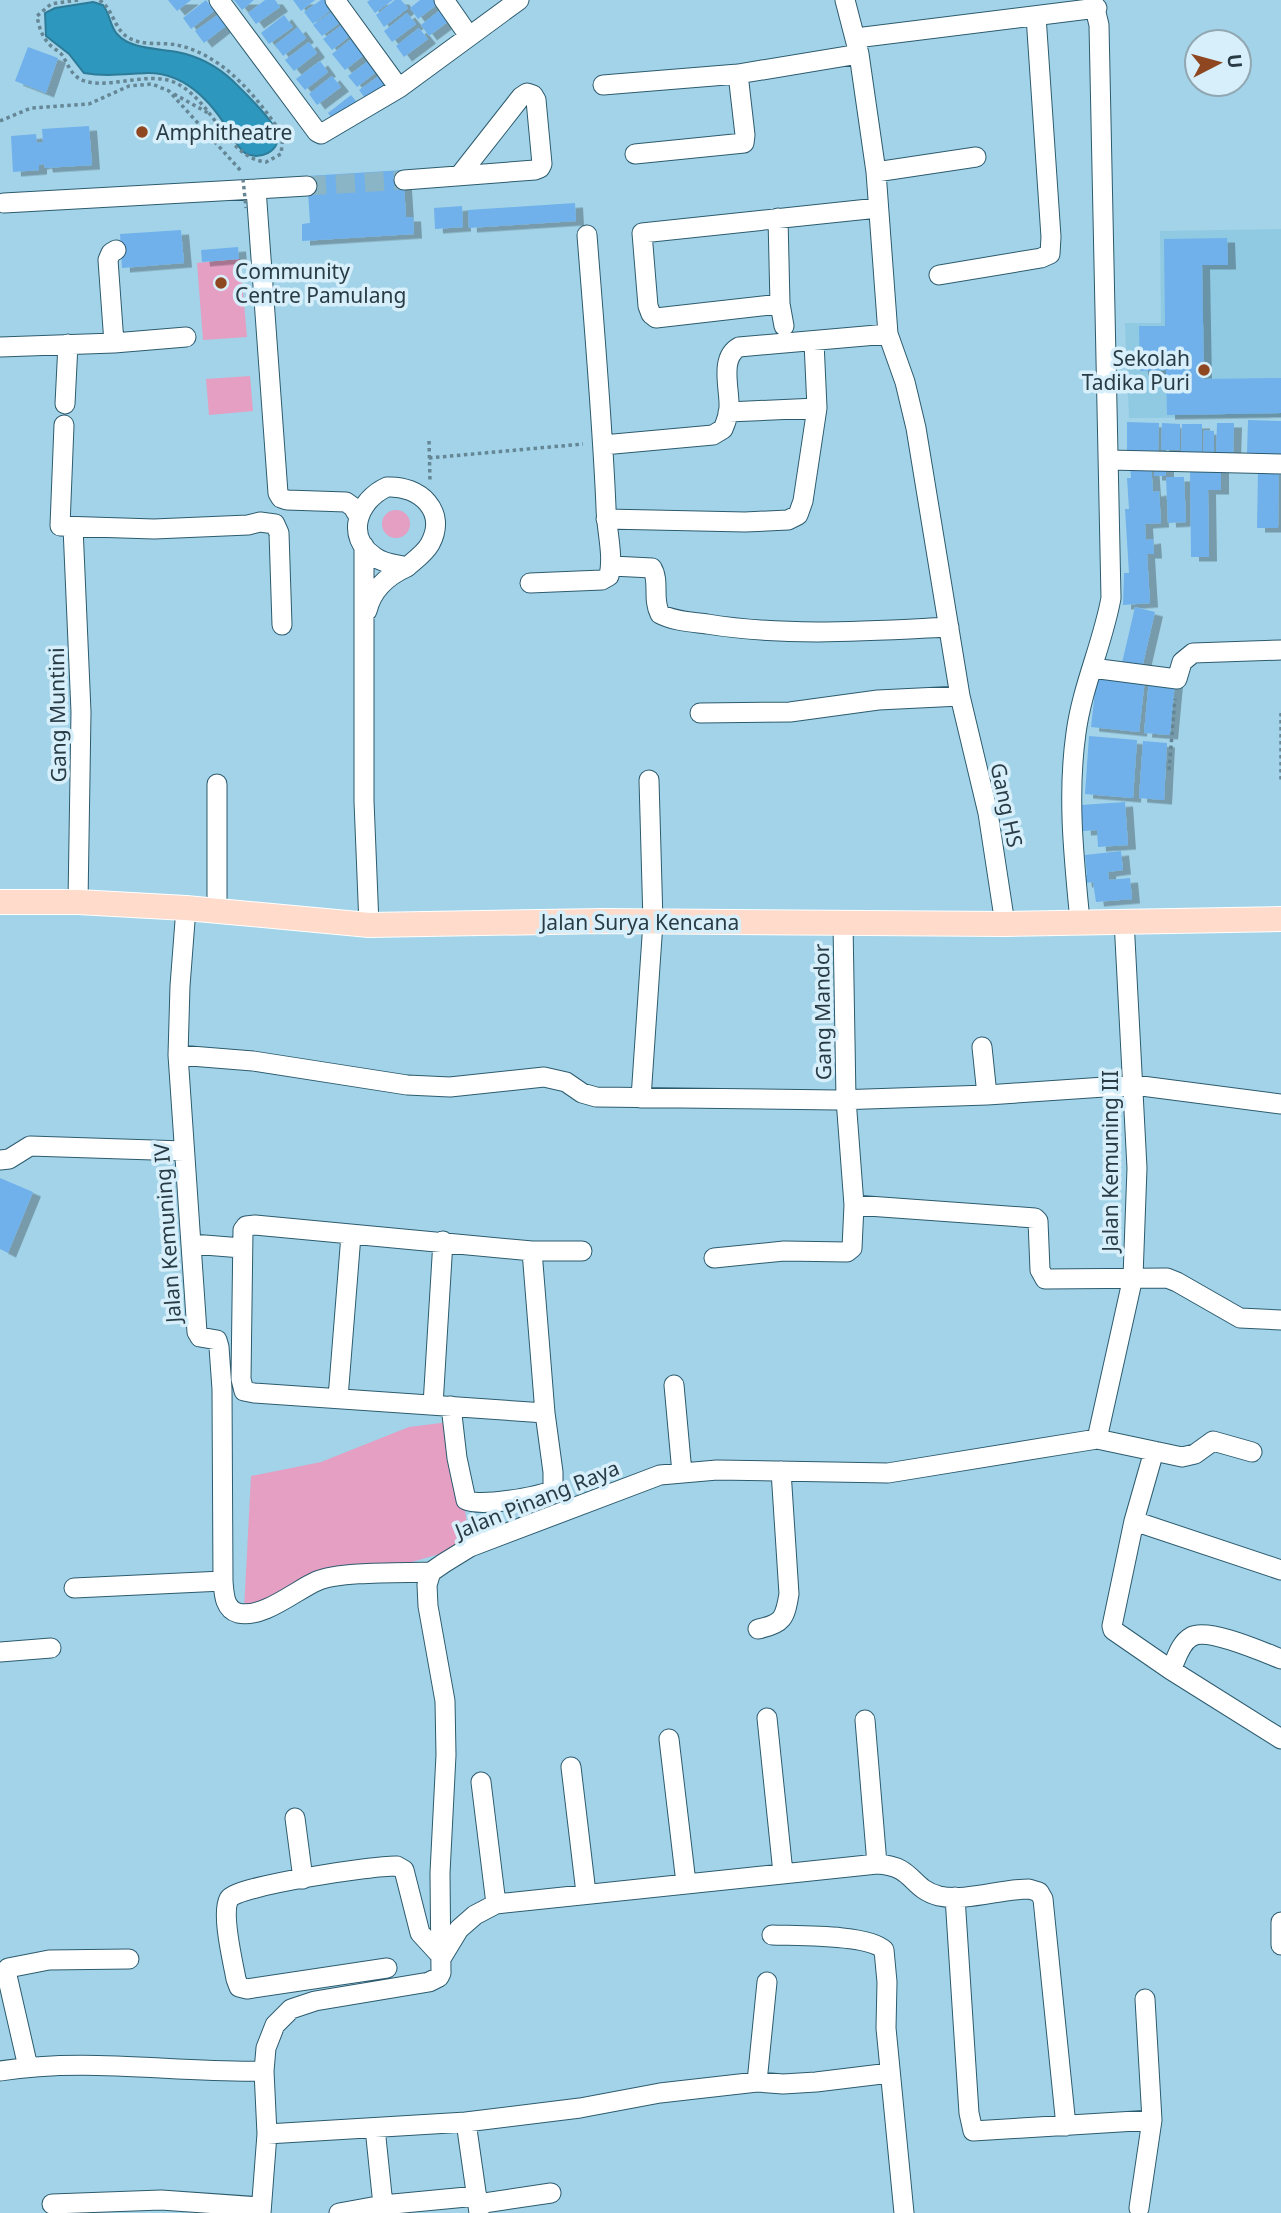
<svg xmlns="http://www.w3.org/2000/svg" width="1281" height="2213" viewBox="0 0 1281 2213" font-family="'Noto Sans',sans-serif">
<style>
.built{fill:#8fc9e2}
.green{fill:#e49fc3}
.water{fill:#2e97bd;stroke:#2c7c99;stroke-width:2}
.building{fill:#70b1eb;filter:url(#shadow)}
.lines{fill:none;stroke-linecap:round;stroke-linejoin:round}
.minor-tunnel{stroke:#8ab5c7;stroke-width:19;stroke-dasharray:19 10;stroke-linecap:butt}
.minor-casing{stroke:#2d5b6e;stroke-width:21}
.major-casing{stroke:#fff;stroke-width:26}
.path{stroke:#658695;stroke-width:3.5;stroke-dasharray:3.5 3.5;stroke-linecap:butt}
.minor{stroke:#fff;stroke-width:19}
.major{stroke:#fedbca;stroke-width:24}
.path-bridge{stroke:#658695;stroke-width:3.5;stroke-dasharray:3.5 3.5;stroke-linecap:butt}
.poi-dot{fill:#8e4721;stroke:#d7effa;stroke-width:2.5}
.labels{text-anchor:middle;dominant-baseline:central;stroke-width:7;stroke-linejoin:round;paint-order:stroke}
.poi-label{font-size:21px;fill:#293c45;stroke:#d7effa;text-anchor:start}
.street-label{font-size:21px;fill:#293c45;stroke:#d7effa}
</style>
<defs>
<filter id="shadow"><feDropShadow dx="8" dy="4.5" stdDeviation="0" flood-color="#0004"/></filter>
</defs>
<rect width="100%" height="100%" fill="#a2d3e8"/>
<path class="built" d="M1281 229V417L1129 418 1125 323H1161L1160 231Z"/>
<path class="green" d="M240 259 247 337 203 340 197 263Z
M250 376 253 411 209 415 206 379Z
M382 524a14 14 0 1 1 28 0a14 14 0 1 1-28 0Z
M449 1422 471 1545 244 1610 251 1476 321 1462 409 1427Z"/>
<path class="water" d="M93 2 103 5C110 14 110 26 117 34 131 50 158 48 177 52 198 56 217 66 233 81 244 92 273 119 277 133 282 152 258 161 245 153 240 150 235 141 232 136 214 105 186 72 147 73 126 74 105 77 84 73L69 54 46 36 45 13 55 8Z"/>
<path class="building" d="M168 0H191L177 11Z
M206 0 214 11 191 29 183 18Z
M234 0H254L242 10Z
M265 0H275L280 7 256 24 248 13Z
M293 0H315L301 11Z
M321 0H332L336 6 313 24 304 12Z
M370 0H393L375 13 367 2Z
M395 0H401L408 8 384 27 376 15Z
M420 0H443L418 19 410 8Z
M444 7 453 18 429 36 421 25Z
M337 8 345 19 322 36 313 25Z
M407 13 416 24 392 42 384 31Z
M219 14 227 25 204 43 195 31Z
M284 15 293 27 269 44 261 33Z
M347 21 355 32 332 50 323 39Z
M298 27 306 38 283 56 275 45Z
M419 28 428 39 404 57 396 46Z
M355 36 368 52 345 70 332 54Z
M309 42 317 53 294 71 285 60Z
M28 47 58 58 46 93 15 81Z
M372 58 380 69 357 87 348 76Z
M320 61 328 72 305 90 296 79Z
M383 73 391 84 368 102 359 90Z
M332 76 341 87 317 105 309 94Z
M351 95 360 106 336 124 328 113Z
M89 126 92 165 45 168 44 164 39 165V170L13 172 11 136 36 134 37 143 43 142 42 129Z
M403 170 406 217H413L414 234 302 241V224L310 223 307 176Z
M575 203 576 221 469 228 468 210Z
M462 206 463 227 435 229 434 208Z
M181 230 184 263 122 268 120 234Z
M1227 238 1228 265H1202L1204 379 1281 378V413L1167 415 1166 370 1140 371 1139 326H1165L1164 239Z
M238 247 239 259 202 262 201 250Z
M1248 420 1281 421V454L1247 453Z
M1127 422 1159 423 1158 451 1127 450Z
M1162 423 1180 424V450H1161Z
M1217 423H1234L1233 455H1216Z
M1182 424H1202V452H1181Z
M1204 430 1214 431V452H1203Z
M1151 463 1153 492 1159 491 1161 523 1145 524 1146 540 1153 539 1154 554H1147L1150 603 1123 605 1124 573H1129L1125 509H1129L1127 478H1131L1130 465Z
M1166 463V476H1154V464Z
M1190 467H1221V490H1208L1209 557H1191Z
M1258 470H1279L1278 528H1257Z
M1166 477H1184L1186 522 1168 523Z
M1135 607 1155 612 1142 668 1122 663Z
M1097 674 1145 679 1139 732 1091 727Z
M1149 680 1175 682 1170 735 1144 733Z
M1089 736 1137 740 1133 798 1085 794Z
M1143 741 1167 743 1164 800 1139 798Z
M1125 802 1128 845 1098 847 1097 830 1083 831 1081 805Z
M1121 851 1123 870 1108 872 1109 880 1130 878 1132 899 1096 902 1093 882 1084 883 1083 875H1087L1085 855Z
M0 1178 33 1192 8 1253 0 1249Z"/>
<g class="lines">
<path class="minor-tunnel" d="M307 186 404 180"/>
<defs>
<path id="minor" d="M219 0 317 132 321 134 399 88 519 0
M335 0 399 88
M444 0 469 36
M845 0 859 54 876 172 888 334 905 382 916 428 960 696 988 813 1005 924
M856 38 1097 8
M603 85 738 74 859 54
M635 154 744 143 745 135 738 74
M876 172 976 157
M404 180 535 170 540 168 542 164 536 100 533 95 527 93 521 97 459 176
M307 186 256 189 278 493 281 498 287 500 346 502 353 507 359 517
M4 203 256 189
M778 218 780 304 784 326
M939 275 1041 258 1050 254 1051 237 1036 16
M780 304 656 318 651 314 648 306 642 233 878 208
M114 343 108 260 111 253 116 250
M0 347 114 343 186 337
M65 404 68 344
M728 412 817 408
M64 425 60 526 154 529 248 525 260 522 275 524 279 533 282 625
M603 445 713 435 723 429C726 422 729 415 729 407 730 389 719 358 739 347L888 334
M1109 460 1281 464
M387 487C419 485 448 511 430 544 425 553 415 560 407 567 396 564 384 564 375 557 344 537 358 500 387 487Z
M606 519 745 522 788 520 798 515 803 501 817 408 814 342
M73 527 81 712 78 902
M364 546V801L369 925
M612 566 652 568C660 581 652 599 660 614 673 621 692 622 707 624 787 637 869 631 949 627
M530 583 602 580 609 576C614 554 606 529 606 507 602 416 594 325 587 235
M367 611C372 589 387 576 407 567
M1092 668 1177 679 1182 662 1193 653 1281 650
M700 713 790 712 878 700 960 696
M186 908 180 986 178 1055 197 1332 200 1337 217 1340 219 1347 222 1389 223 1581
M217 911V784
M1080 921C1074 859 1067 796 1076 733 1082 687 1103 643 1111 598L1099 25 1093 0
M982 1047 987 1095
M178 1055 253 1061 407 1085 450 1087 544 1077 566 1082 582 1093 596 1097 837 1100 987 1095 1134 1085 1281 1104
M641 1098 653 922 649 780
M0 1160 9 1159 30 1146 184 1151
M854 1205 1035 1218 1038 1221 1040 1270 1045 1279 1167 1278 1177 1282 1240 1318 1281 1320
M192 1244 242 1248
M714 1258 784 1251 847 1252 852 1248 854 1205 846 1099 843 924
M674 1385 682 1473
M338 1398 351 1235
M433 1405 443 1241
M451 1406 457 1458 466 1500C481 1507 537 1497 553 1490V1472L545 1413 532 1251
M545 1413 254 1393 244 1391 241 1379 243 1230 246 1226 255 1225 532 1251H582
M1097 1439 1133 1277 1137 1168 1124 920
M1154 1451 1134 1521 1112 1626 1113 1630 1171 1670 1281 1739
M1134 1521 1281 1570
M74 1588 223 1581C224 1593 224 1609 238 1613 263 1619 296 1590 317 1581 340 1571 404 1573 431 1572
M758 1629C783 1624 785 1618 789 1594L781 1471
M0 1652 51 1648
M1171 1670C1176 1660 1180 1643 1191 1637 1207 1627 1263 1652 1281 1659
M767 1718 783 1873
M865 1720 877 1864
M669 1739 686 1883
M571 1767 586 1893
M481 1782 496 1904
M295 1818 303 1879
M955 1897 969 2113 973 2131 1152 2120
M1281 1922V1945
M772 1935C796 1936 868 1934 884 1950L887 1982 886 2028 904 2213
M442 1957 459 1929 475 1915 496 1904 877 1864C915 1866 909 1888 939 1896 965 1902 1001 1889 1029 1889L1039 1892 1043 1899 1066 2126
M387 1968 247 1989 239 1987 236 1979C233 1962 221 1914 229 1899 235 1886 377 1865 397 1866L404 1870 420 1933 442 1957
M28 2067 6 1971 8 1968 49 1960 129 1959
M0 2071C87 2057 176 2073 264 2071
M757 2082 767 1982
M466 2122 479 2213
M375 2128 383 2205
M267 2134 466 2122 580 2108 660 2093 757 2082 783 2084 816 2082 890 2073
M52 2204 161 2200 261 2207
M478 2204 551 2193
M1139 2208 1152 2120 1145 1999
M261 2213 267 2134 264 2071 266 2048 275 2025 291 2009 315 2001 429 1982 439 1977 441 1973 440 1873 446 1755 445 1701 428 1606 427 1585 431 1572 444 1563 470 1547 660 1475 717 1470 888 1473 1097 1439 1182 1457 1195 1454 1213 1441 1252 1452
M339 2213 383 2205 477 2196"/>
<path id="major" d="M0 902H78L186 908 369 925 603 921 1005 924 1281 919"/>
</defs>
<use href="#minor" class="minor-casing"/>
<use href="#major" class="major-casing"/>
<path class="path" d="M78 0 51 4 37 16C39 27 42 37 50 45 54 49 59 51 62 55 67 62 70 72 77 77 99 94 147 69 176 83 214 102 227 158 266 162L281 154 283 136C258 98 224 55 177 45 162 42 143 46 129 38 113 29 114 9 99 0
M174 94 210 114
M0 121 31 108 89 104 129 86 152 84 169 91 241 171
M429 441 430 481
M429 458 583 444
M1281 713V781
M1169 770 1175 699"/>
<use href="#minor" class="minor"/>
<use href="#major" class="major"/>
<path class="path-bridge" d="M243 179 246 208"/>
</g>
<g class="poi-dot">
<circle cx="142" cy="132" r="7"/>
<circle cx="221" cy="283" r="7"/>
<circle cx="1204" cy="370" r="7"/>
</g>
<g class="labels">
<g class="poi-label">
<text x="156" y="132">Amphitheatre</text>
<text x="235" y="271">Community<tspan x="235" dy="24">Centre Pamulang</tspan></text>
<text x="1190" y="358" text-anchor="end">Sekolah<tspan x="1190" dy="24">Tadika Puri</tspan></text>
</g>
<g class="street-label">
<text transform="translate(57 715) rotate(-91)">Gang Muntini</text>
<text transform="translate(1007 805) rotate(78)">Gang HS</text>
<text x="640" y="922">Jalan Surya Kencana</text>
<text transform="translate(822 1012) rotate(-91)">Gang Mandor</text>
<text transform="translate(1110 1161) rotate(-90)">Jalan Kemuning III</text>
<text transform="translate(167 1233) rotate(-94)">Jalan Kemuning IV</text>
<text transform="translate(537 1499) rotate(-22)">Jalan Pinang Raya</text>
</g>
</g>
<g transform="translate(1218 63) rotate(84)"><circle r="33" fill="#d7effa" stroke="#91a7b2" stroke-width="2"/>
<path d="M0-5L12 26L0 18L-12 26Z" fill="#8e4721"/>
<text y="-10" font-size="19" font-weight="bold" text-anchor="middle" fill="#293c45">U</text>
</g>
</svg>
